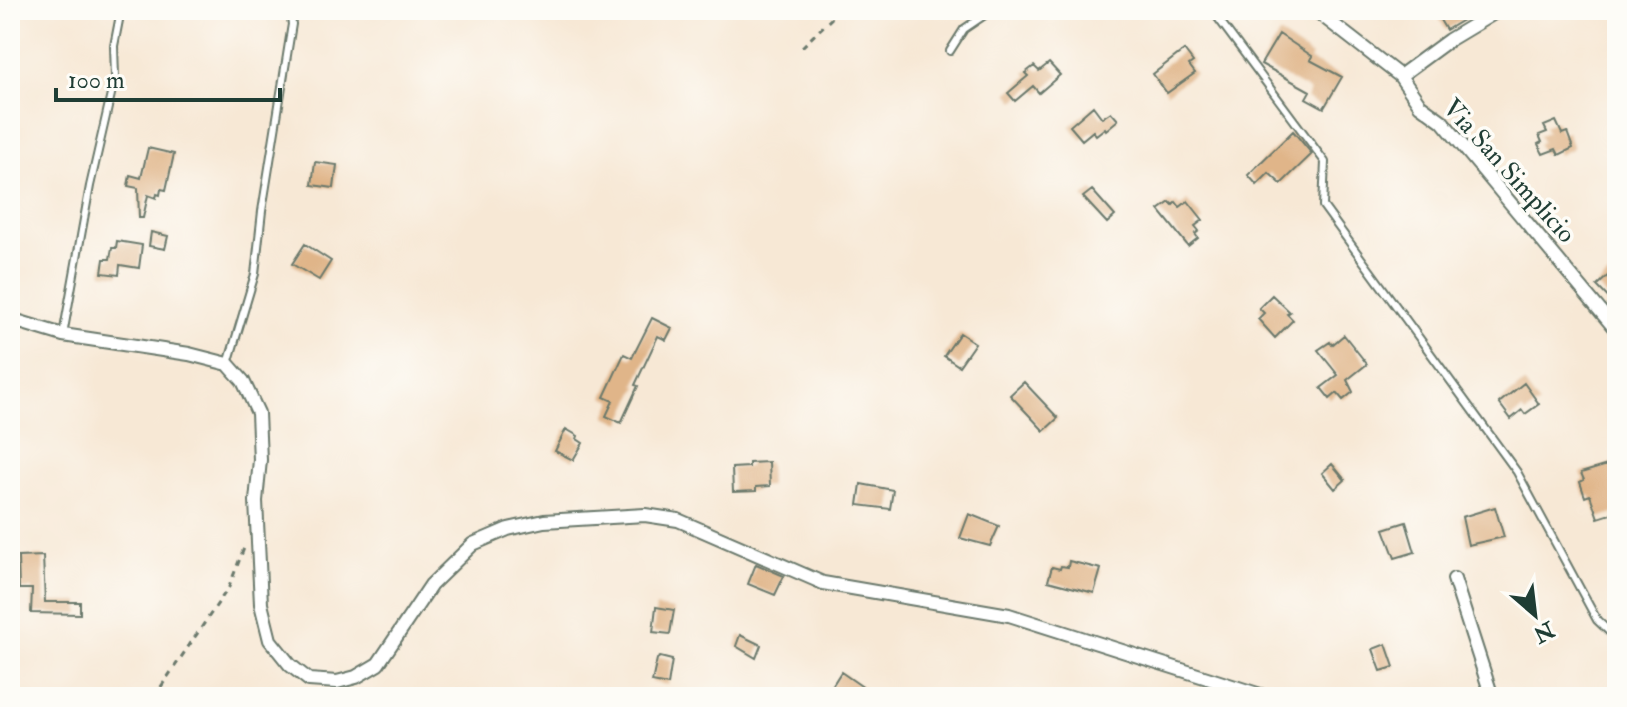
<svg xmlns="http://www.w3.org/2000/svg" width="1627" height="707" viewBox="0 0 1627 707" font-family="'IM FELL Double Pica',serif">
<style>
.building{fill:#e0b589}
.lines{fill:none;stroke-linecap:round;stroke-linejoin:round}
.service-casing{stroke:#6b796c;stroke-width:10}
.minor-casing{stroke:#6b796c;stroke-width:16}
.path{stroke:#6b796c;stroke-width:3;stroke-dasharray:6 6;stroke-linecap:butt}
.service{stroke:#fff;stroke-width:6}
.minor{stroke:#fff;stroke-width:12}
.labels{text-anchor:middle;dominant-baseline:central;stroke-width:7;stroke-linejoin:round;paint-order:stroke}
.street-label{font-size:26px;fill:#1f3d34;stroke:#fdfcf7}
</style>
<rect width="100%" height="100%" fill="#fdfcf7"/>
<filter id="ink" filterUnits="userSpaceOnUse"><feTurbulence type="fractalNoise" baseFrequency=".0125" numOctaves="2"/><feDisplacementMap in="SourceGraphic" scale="16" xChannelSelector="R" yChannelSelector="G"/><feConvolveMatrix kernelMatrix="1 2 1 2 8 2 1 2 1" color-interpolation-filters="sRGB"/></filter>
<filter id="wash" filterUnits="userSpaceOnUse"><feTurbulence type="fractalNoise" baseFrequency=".006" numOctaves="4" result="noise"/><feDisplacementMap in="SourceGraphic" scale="32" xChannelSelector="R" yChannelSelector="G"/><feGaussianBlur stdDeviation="1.8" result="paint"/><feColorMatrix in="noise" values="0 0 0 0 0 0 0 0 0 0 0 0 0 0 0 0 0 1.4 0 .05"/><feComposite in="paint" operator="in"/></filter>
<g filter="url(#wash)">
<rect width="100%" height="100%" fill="#f7e8d5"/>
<g id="blocks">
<path class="building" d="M1434 10H1469L1471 15 1446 30Z
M1279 34 1312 56 1310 60 1342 77 1324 108 1306 98 1310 91 1261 64Z
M1184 50 1193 62 1189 65 1195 73 1167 93 1153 74Z
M1049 63 1060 75 1039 93 1033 86 1015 101 1008 93 1028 76 1025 73 1034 66 1039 71Z
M1093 106 1102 118 1111 112 1118 120 1106 130 1105 128 1096 135 1093 131 1082 140 1070 126Z
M1556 121 1562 134 1567 132 1573 148 1559 155 1556 149 1543 154 1538 144 1542 142 1539 135 1547 132 1544 126Z
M1293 131 1312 154 1281 184 1269 173 1257 185 1248 175Z
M148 148 174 154 166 190 161 189 160 195 157 194 156 198 148 195 143 218H139L138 188 128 186 130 175 141 178Z
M315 162 337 165 334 188 312 185Z
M1092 190 1115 216 1107 223 1083 197Z
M1188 201 1203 220 1195 226 1199 231 1195 234 1198 238 1188 246 1159 210 1170 202 1173 205 1176 202 1180 207Z
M151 232 168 236 165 249 149 246Z
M117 241 142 245 139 268 120 265 119 275 102 273 104 259H110L112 248H116Z
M305 244 331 261 319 280 292 264Z
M1617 267V307L1597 286Z
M1272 295 1290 312 1287 314 1293 320 1275 338 1258 319 1264 313 1259 308Z
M652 318 672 328 666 340 658 336 635 385 638 386 621 423 606 416 613 401 604 397 624 354 632 358Z
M960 333 975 343 959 366 944 356Z
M1344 335 1367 364 1347 380 1353 392 1343 400 1337 393 1330 399 1321 388 1338 375 1318 350 1330 342 1332 345Z
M1024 382 1058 418 1044 431 1010 395Z
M1524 383 1539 404 1525 414 1522 410 1511 419 1499 403Z
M566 429 578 436 577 439 583 443 573 460 555 451Z
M769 462 770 486 756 487V491L733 492 732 468 749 467V463Z
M1617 462V512L1598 518 1590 495 1585 497 1580 482 1584 480 1581 473Z
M1332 464 1345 480 1335 489 1322 473Z
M861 484 893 490 890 509 858 505Z
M1495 507 1504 537 1468 545 1462 517Z
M969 514 999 526 990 546 960 538Z
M1406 522 1415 552 1395 558 1384 529Z
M43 556 45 602H80V614L31 613 32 589H19L18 557Z
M1069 561 1101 569 1094 593 1048 581 1052 567 1060 569 1061 566 1068 567Z
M756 564 784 576 775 595 748 584Z
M656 607 674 610 670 634 653 632Z
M740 635 761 645 756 658 736 646Z
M1386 644 1394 667 1381 671 1373 649Z
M660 657 672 660 668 685 652 682 657 659Z
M841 672 877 697H838L829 691Z"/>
</g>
</g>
<g filter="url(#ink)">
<use href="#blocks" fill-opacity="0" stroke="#6b796c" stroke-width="2"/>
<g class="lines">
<defs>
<path id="service" d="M1212 10 1325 162 1323 206 1517 472 1597 620 1617 639
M1475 10 1481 21
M950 51 964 29 992 10
M63 335 90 186 115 77 114 46 121 10
M228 364 255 274 262 211 292 24 289 10"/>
<path id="minor" d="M1315 10 1400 76 1420 105 1442 121 1617 331
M1400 76 1449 40 1499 10
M10 319 63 335 189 354 228 364 243 381 258 413 260 460 256 501 261 604 270 640 290 665 309 680 337 682 356 677 378 664 431 585 473 544 508 529 544 521 645 515 678 520 823 583 1009 615 1267 697
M1454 579 1492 697"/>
</defs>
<use href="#service" class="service-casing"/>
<use href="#minor" class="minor-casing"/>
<path class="path" d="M802 47 840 10
M154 697 229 587 244 548"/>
<use href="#service" class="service"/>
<use href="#minor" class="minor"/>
</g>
</g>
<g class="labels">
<g class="street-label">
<text transform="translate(1509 171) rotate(48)">Via San Simplicio</text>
</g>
</g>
<rect width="1627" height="707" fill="none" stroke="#fdfcf7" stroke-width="40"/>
<g transform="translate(1535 615) rotate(152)" stroke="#fdfcf7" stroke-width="6" paint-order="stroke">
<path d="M0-6L14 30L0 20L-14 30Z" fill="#1f3d34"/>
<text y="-12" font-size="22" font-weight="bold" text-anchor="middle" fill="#1f3d34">N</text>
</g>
<path d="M56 88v12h224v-12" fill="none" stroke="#1f3d34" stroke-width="4"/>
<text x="68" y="88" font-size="24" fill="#1f3d34" stroke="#fdfcf7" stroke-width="6" paint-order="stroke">100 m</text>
</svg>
